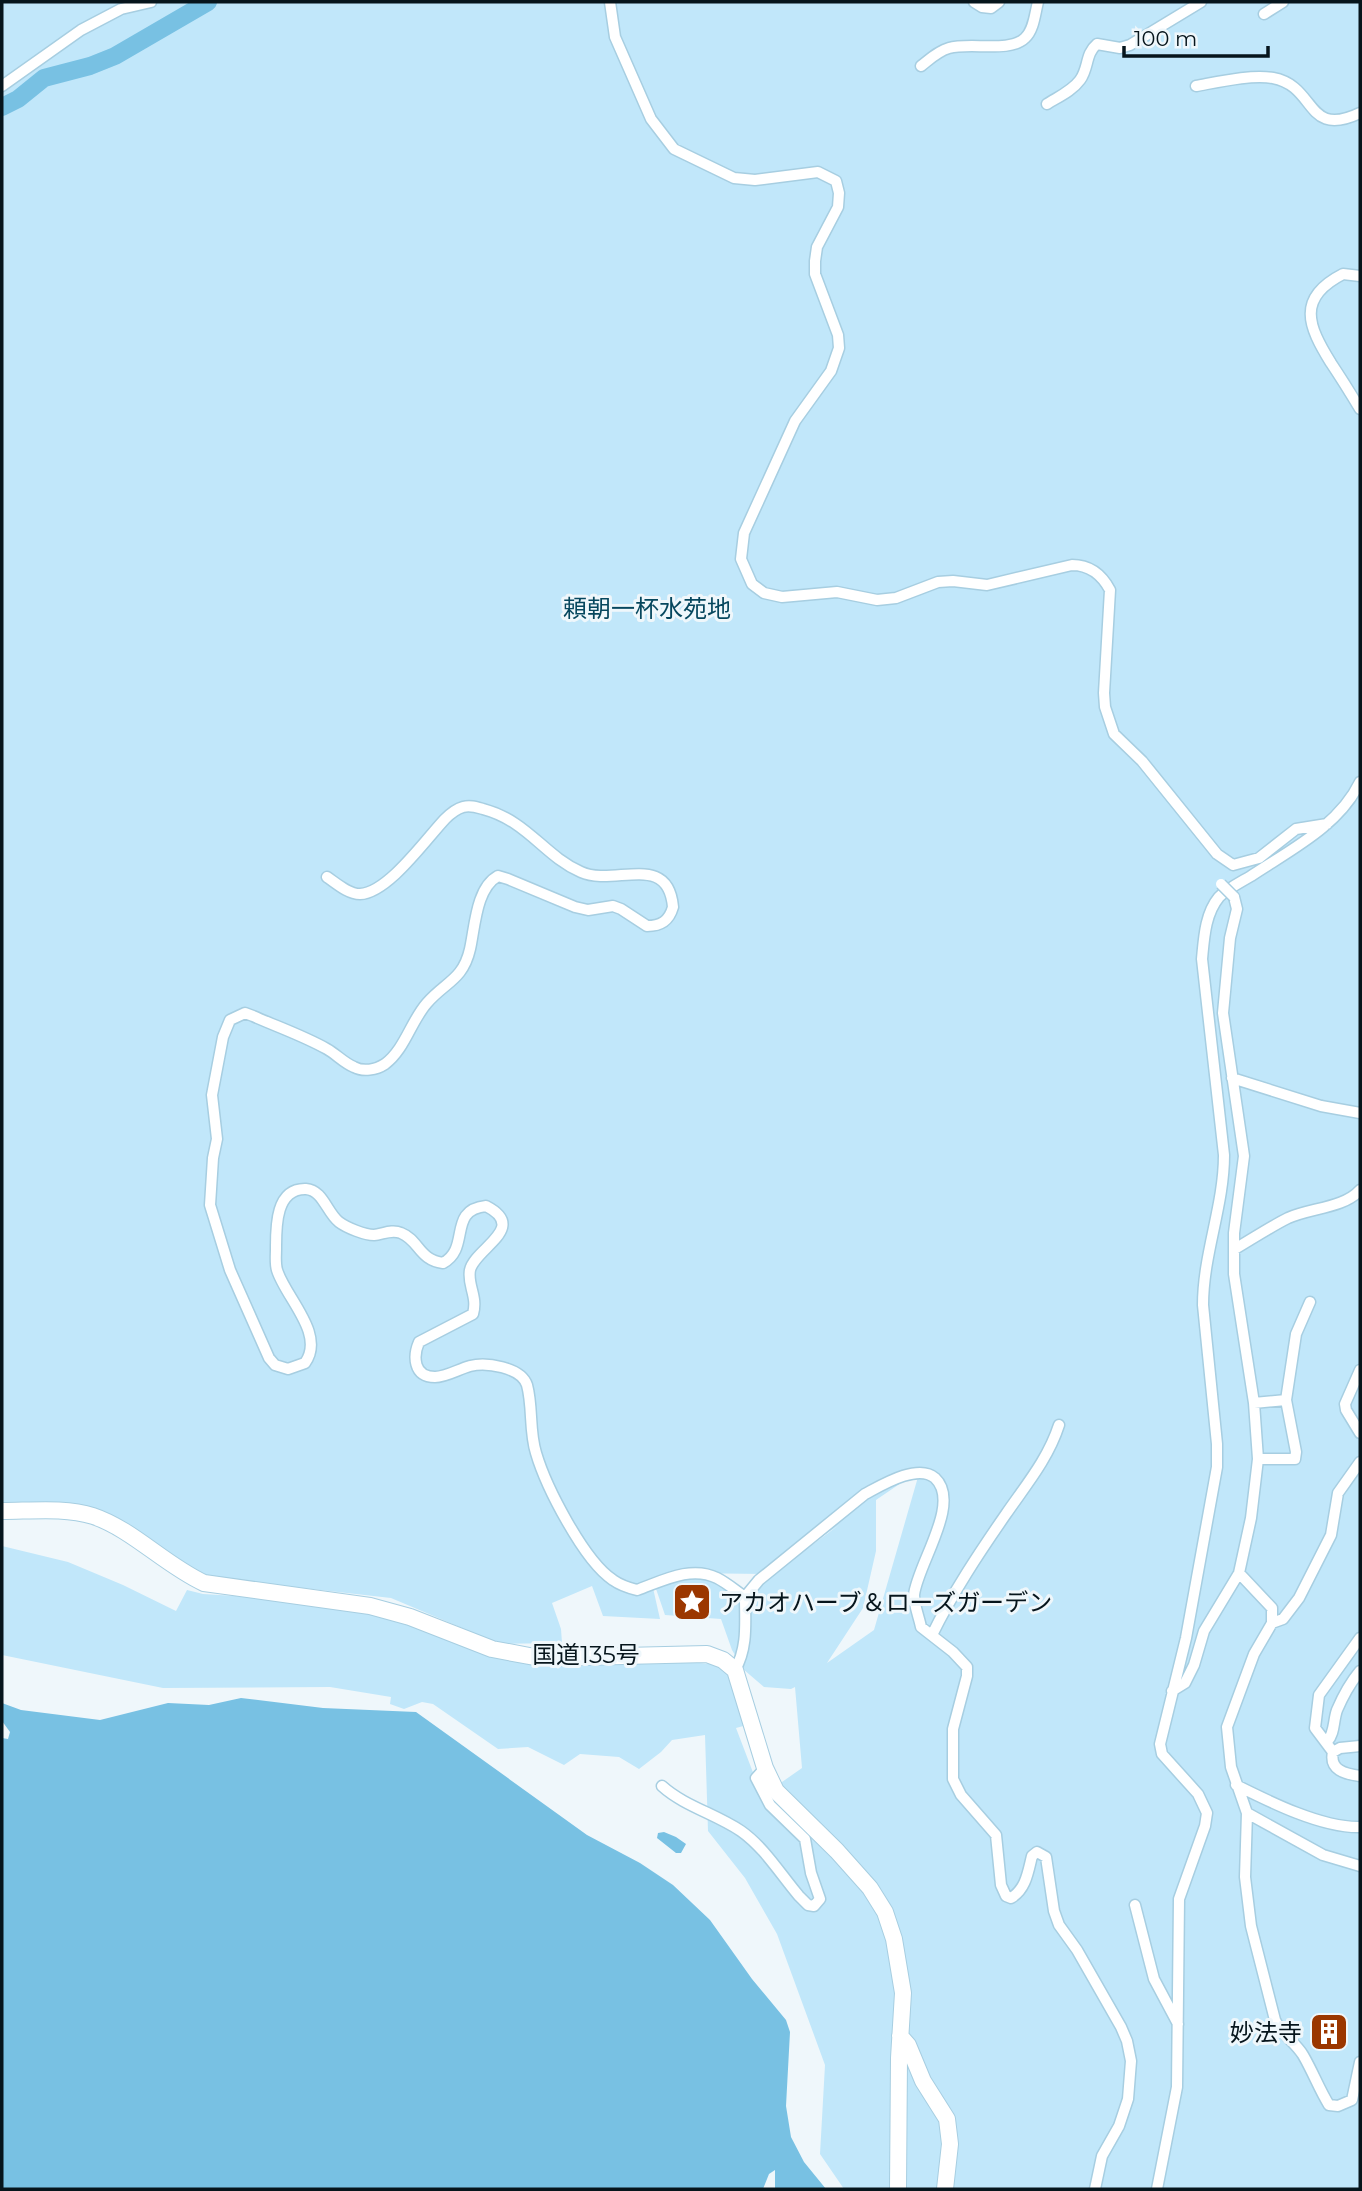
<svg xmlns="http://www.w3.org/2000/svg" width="1362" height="2191" viewBox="0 0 1362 2191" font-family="Montserrat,'Noto Sans JP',sans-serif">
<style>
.green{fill:#c1e7fa;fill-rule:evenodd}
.water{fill:#78c1e3}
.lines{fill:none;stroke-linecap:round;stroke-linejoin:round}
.river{stroke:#78c1e3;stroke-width:18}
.minor-casing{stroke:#a7cee1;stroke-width:13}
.highway-casing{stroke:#a7cee1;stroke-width:18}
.minor{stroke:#fff;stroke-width:10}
.highway{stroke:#fff;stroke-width:16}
.minor-bridge-casing{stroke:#a7cee1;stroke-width:13;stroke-linecap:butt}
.minor-bridge{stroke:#fff;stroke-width:10}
.labels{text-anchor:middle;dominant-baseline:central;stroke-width:6;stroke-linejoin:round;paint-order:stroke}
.park-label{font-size:24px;fill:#06475e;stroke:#eff7fb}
.poi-label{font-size:24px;fill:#06151c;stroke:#eff7fb;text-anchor:start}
.street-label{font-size:24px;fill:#06151c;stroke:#eff7fb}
</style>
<rect width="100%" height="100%" fill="#eff7fb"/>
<path class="green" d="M2 2H1360V2189H844L820 2154 825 2065 777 1934 745 1878 708 1831 705 1735 672 1740 661 1752 639 1769 619 1757 580 1754 564 1765 528 1747 498 1749 433 1704 422 1702 404 1709 390 1704 391 1697 330 1687 163 1688 2 1655V1546L68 1562 123 1585 176 1611 187 1590 203 1594 347 1603 540 1658 679 1661 742 1667 732 1650 721 1619 665 1615 655 1586 653 1588 660 1619 603 1616 592 1586 552 1603 561 1629 562 1643 500 1644 391 1598 188 1575 97 1514 2 1502ZM920 1470 874 1630 827 1663 863 1608 876 1551V1500ZM839 1525 751 1590 682 1573 767 1574ZM743 1669 764 1687 791 1689 795 1687 802 1768 762 1796 736 1728 747 1725Z"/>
<path class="water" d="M241 1698 323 1708 416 1712 587 1835 640 1863 673 1885 710 1920 752 1979 786 2020 790 2032 786 2106 791 2137 804 2162 826 2189H775V2170L769 2174 763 2189H2V1738L8 1739 10 1732 2 1721V1703L21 1710 100 1720 168 1703 209 1705Z
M664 1832 676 1837 686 1844 681 1853H676L657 1838 658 1833Z"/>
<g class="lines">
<path class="river" d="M2 107 18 99 44 78 90 66 115 56 208 2"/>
<defs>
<path id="minor" d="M610 2 615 37 651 119 674 149 734 178 755 180 818 172 836 181 839 193 838 207 817 247 815 261V274L838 335 839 348 831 371 795 421 744 533 741 559 752 584 764 593 782 597 837 592 877 600 896 598 938 582 953 581 987 585 1072 565C1090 565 1102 575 1110 590L1104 693 1105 707 1114 734 1142 761 1217 854 1233 865 1259 858 1296 829 1327 824
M974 2 982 7 991 8 999 2
M1264 14 1283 2
M921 66C930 59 938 51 949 48 970 42 1010 53 1025 38 1034 30 1035 13 1038 2
M2 86 81 30 121 9 151 2
M1196 86C1218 82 1252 74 1273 78 1317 86 1305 139 1360 113
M1047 104C1058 97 1072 91 1080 80 1089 68 1085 54 1097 44L1120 48 1130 45 1201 2
M1360 276 1343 274C1296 298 1308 326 1331 363 1341 378 1351 394 1360 409
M327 877C336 883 348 894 360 894 388 893 426 839 445 819 450 814 456 809 463 807 470 805 476 807 483 809 528 821 543 855 581 872 614 887 668 851 673 907 669 921 661 926 647 926L621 909 613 906 588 910 575 907 508 879 498 876C476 888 475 927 470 949 463 980 445 982 427 1003 411 1021 405 1049 385 1064 376 1070 363 1072 354 1067 344 1063 336 1054 327 1049 304 1036 278 1027 253 1016L245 1013 230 1020 223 1037 212 1095 217 1139 213 1158 210 1205 230 1270 269 1358 275 1365 288 1369 305 1363C326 1334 285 1297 277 1270 275 1263 276 1256 276 1249 276 1228 275 1188 306 1189 323 1190 327 1213 339 1222 347 1228 365 1235 374 1235 383 1234 392 1229 401 1233 419 1240 419 1260 443 1263 471 1248 447 1210 486 1206 529 1228 475 1248 470 1270 467 1285 478 1296 473 1314L419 1342C413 1356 413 1377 435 1377 446 1377 459 1369 470 1366 486 1362 521 1367 527 1385 533 1407 529 1431 536 1453 546 1487 584 1561 613 1580 620 1585 629 1588 637 1590 662 1581 691 1565 717 1578 727 1583 736 1591 745 1597
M1232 1078 1321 1106 1360 1113
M1235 1249C1252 1239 1270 1227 1288 1218 1310 1208 1344 1208 1360 1190
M1360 1370 1345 1404 1346 1410 1360 1433
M1254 1403 1286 1400
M1258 1459H1295L1296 1452 1286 1400 1296 1334 1310 1302
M1239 1573 1272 1608V1623L1254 1654 1227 1727 1231 1767 1247 1813
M1272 1623 1283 1619 1299 1598 1331 1535 1338 1493 1360 1462
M932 1635C953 1592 979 1553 1006 1514 1026 1485 1048 1459 1059 1425
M1360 1638 1319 1695 1315 1728 1333 1752C1329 1770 1345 1774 1360 1776
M735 1670C748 1647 745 1623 745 1597L759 1580 865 1494C882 1485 918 1463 935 1478 962 1503 917 1565 914 1595 914 1605 919 1617 921 1627L953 1652 967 1667V1676L953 1729V1779L961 1795 996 1835 1001 1885 1006 1896 1011 1898C1026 1889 1028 1872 1032 1856L1037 1852 1046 1857 1054 1911 1059 1925 1077 1950 1121 2027 1127 2041 1131 2061 1128 2099 1119 2126 1102 2156 1095 2189
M1172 1691 1185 1683 1194 1665 1204 1631 1239 1573 1251 1518 1258 1459 1254 1403 1234 1274V1233L1244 1156 1223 1013 1230 938 1237 909 1234 897
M1327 1742C1335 1733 1333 1721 1337 1710 1343 1696 1350 1683 1360 1671
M1333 1752 1340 1748 1360 1746
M1236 1785C1270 1802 1322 1828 1360 1827
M662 1786C684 1806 716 1814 741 1831 764 1847 781 1875 799 1896L808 1905 814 1906 820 1899 811 1873 805 1839 770 1805 756 1778 765 1768
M1360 1866 1323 1855 1247 1813 1245 1877 1251 1926 1275 2020C1282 2035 1295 2042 1303 2055 1313 2072 1319 2089 1329 2105L1338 2106 1352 2100 1360 2062
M1135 1905 1154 1979 1178 2024
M1157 2189 1177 2087 1179 1899 1205 1826 1207 1813 1198 1794 1162 1754 1160 1744 1186 1638 1217 1467V1444L1203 1305C1203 1254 1224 1206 1224 1155L1202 959C1204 938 1205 914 1219 897 1227 889 1241 882 1251 876 1290 850 1339 826 1360 782"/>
<path id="highway" d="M2 1511C31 1511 65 1507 93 1516 132 1529 165 1565 204 1583L370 1606 410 1617 492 1649 540 1658 707 1654 723 1660 735 1670 765 1768 776 1791 837 1851 870 1888 885 1912 894 1939 903 1993 899 2058 898 2189
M900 2036 908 2045 923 2081 947 2119 950 2144 945 2189"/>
</defs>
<use href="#minor" class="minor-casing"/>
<use href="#highway" class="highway-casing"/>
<use href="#minor" class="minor"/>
<use href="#highway" class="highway"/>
<defs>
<path id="minor-bridge" d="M1221 884 1234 897"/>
</defs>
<use href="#minor-bridge" class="minor-bridge-casing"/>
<use href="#minor-bridge" class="minor-bridge"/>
</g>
<defs>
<symbol id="sight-square" viewBox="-11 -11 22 22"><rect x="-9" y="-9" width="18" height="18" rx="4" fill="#9b3700" stroke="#eff7fb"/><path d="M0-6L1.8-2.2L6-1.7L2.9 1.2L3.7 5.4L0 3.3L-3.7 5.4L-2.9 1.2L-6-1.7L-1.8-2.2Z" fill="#fff"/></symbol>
<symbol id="building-square" viewBox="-11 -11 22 22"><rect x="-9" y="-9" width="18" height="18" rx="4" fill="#9b3700" stroke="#eff7fb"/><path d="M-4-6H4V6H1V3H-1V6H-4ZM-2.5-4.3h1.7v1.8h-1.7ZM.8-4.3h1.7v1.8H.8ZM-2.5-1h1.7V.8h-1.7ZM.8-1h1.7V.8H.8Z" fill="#fff"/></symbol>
</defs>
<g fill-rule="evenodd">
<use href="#sight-square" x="670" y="1580" width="44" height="44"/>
<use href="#building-square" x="1307" y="2010" width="44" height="44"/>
</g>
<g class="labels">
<g class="park-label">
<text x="647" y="608">頼朝一杯水苑地</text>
</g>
<g class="poi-label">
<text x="719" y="1602">アカオハーブ＆ローズガーデン</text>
<text x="1302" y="2032" text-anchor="end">妙法寺</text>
</g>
<g class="street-label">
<text x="586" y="1654">国道135号</text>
</g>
</g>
<rect width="1362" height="2191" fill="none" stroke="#06151c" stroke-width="7"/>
<path d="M1124 46v10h144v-10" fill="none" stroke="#06151c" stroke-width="3.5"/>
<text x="1134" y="46" font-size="21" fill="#06151c" stroke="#eff7fb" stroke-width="5" paint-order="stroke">100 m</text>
</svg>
